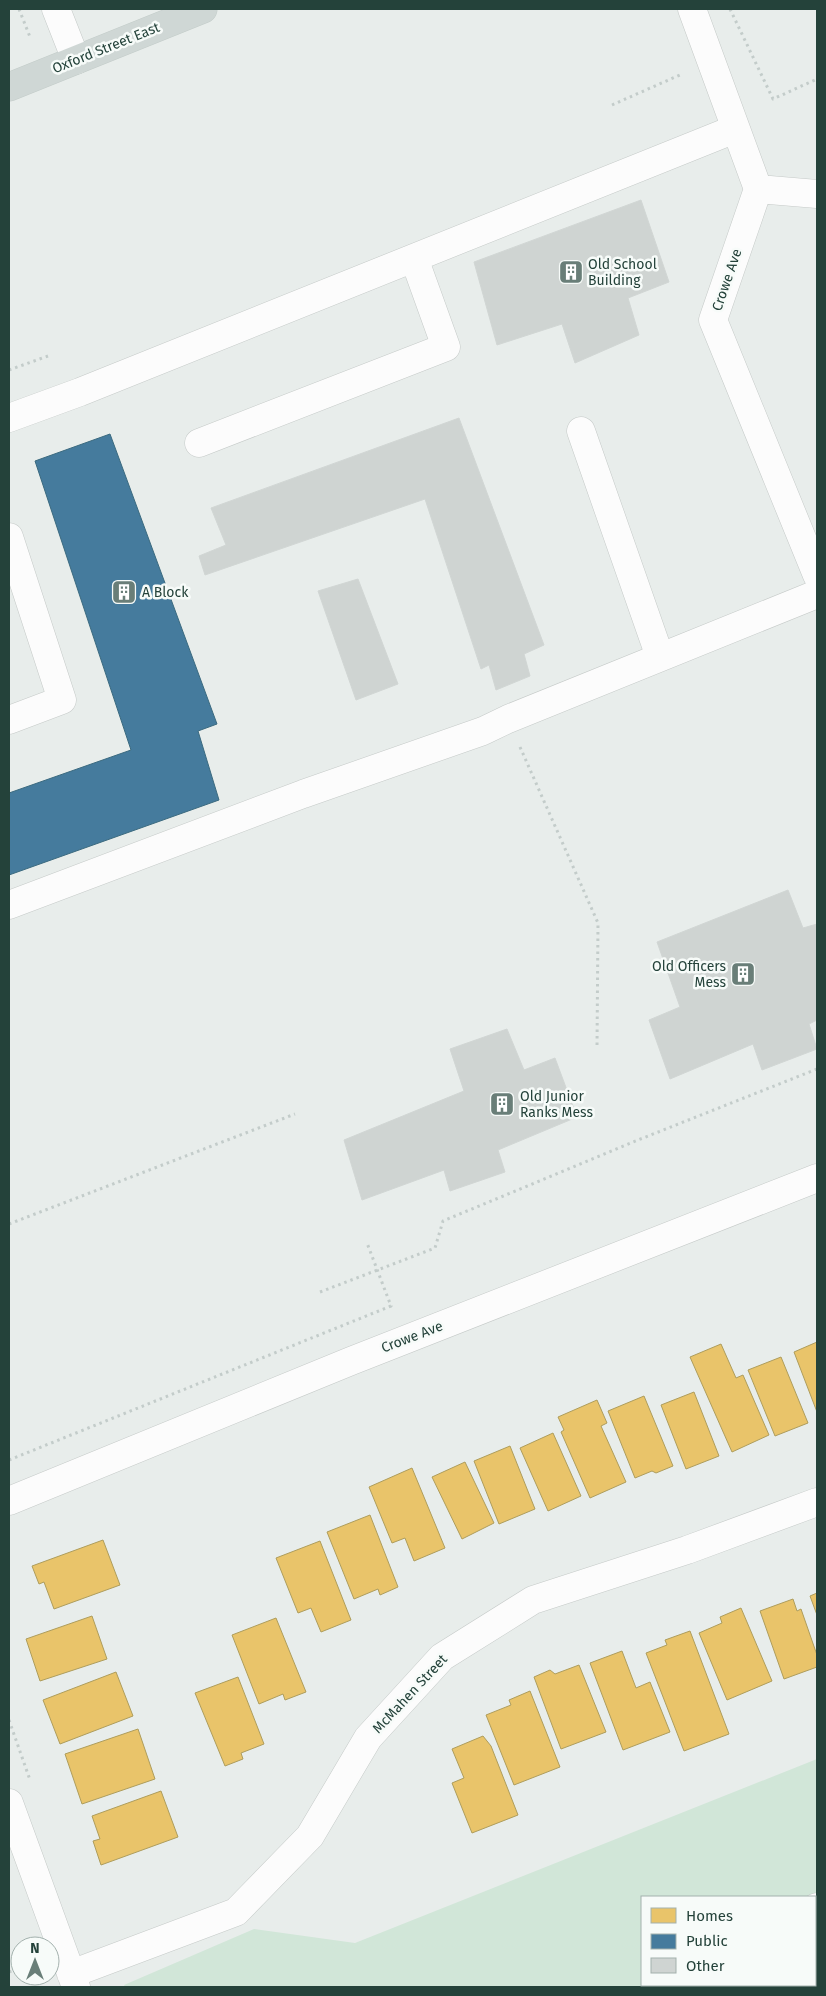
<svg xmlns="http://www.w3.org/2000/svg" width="826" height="1996" viewBox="0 0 826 1996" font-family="'Fira Sans',sans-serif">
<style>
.green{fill:#d1e6d8;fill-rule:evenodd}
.homes{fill:#e9c46a;stroke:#ae9d5c}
.public{fill:#457b9d;stroke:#3b6a7f}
.building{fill:#cfd4d2;stroke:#d1d6d4}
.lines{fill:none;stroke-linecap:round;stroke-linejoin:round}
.minor-casing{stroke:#c5cac8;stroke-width:29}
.major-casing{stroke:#c3ccc9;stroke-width:29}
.path{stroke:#c3ccca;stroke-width:3;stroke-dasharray:2.5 4;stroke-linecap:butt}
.minor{stroke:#fcfcfc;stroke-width:28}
.major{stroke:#cfd7d5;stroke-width:28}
.labels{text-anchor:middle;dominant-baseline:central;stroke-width:5;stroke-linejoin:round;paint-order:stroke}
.street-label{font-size:14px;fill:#24423a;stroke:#f7fbf9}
.poi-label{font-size:14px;fill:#24423a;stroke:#f7fbf9;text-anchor:start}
</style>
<rect width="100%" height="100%" fill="#e8edeb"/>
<path class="green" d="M817 1759V1987H125L124 1985 254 1929 355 1943ZM642 1897H815V1985H642Z"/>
<path class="homes" d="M817 1342V1412L794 1352Z
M721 1344 736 1378 743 1375 769 1435 732 1452 690 1357Z
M781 1357 808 1423 775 1436 748 1370Z
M694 1392 719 1456 686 1469 661 1405Z
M644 1396 673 1466 656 1473 652 1471 635 1478 608 1411Z
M597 1400 607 1423 601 1426 626 1482 590 1498 561 1432 564 1430 558 1417Z
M553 1433 581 1496 548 1511 520 1448Z
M510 1446 535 1509 499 1524 474 1461Z
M465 1462 494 1523 462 1539 432 1477Z
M412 1468 445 1548 414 1561 405 1538 392 1543 369 1487Z
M370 1515 398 1587 380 1595 378 1589 354 1599 327 1532Z
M103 1540 120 1585 54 1609 44 1582 39 1584 32 1566Z
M320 1541 351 1620 321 1632 311 1608 298 1613 276 1558Z
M817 1593V1615L810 1596Z
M793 1599 797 1611 801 1609 817 1655V1667L784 1679 760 1611Z
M741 1608 772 1681 727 1700 699 1633 722 1623 720 1617Z
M92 1616 107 1659 40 1681 26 1639Z
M276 1618 306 1692 285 1700 283 1694 259 1704 232 1635Z
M690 1631 729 1734 684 1751 646 1653 667 1645 665 1640Z
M622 1651 636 1688 650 1682 670 1732 623 1750 590 1663Z
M579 1665 606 1732 561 1749 534 1677 550 1670 555 1674Z
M116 1672 133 1716 60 1744 43 1700Z
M238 1677 264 1744 241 1753 243 1759 225 1766 195 1693Z
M530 1691 560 1767 514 1785 486 1715 511 1705 509 1700Z
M138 1729 155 1779 82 1804 65 1754Z
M483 1736 491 1746 518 1815 472 1833 452 1783 464 1778 452 1749Z
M161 1791 178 1837 101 1865 93 1841 100 1839 92 1816Z"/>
<path class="public" d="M110 434 217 724 198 731 219 800 9 875V793L131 750 35 461Z"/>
<path class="building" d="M641 200 669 282 628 298 639 335 575 363 562 324 497 345 474 262Z
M459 418 544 645 524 654 530 676 496 690 489 665 481 669 425 499 205 575 199 556 226 545 211 508Z
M358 579 398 684 356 700 318 591Z
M788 890 803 928 817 924V1020L809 1024 817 1049 762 1070 753 1044 670 1079 649 1020 680 1007 657 942Z
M507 1029 524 1070 555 1058 577 1117 498 1150 505 1172 450 1191 444 1170 362 1200 344 1140 464 1091 450 1049Z"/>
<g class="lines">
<defs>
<path id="minor" d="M56 9 76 60
M692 9 758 189 713 320 817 575
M758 189 817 194
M9 418 80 392 735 129
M581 431 660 657
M199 443 446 347 414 258
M9 537 62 700 9 720
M9 905 303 794 483 731 508 719 817 594
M9 1501 351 1361 817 1178
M9 1803 76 1987
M815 1908 817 1907
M71 1974 236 1912 310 1836 368 1738 442 1657 533 1600 687 1550 817 1502
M708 1987 711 1985"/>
<path id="major" d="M9 87 203 9"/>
</defs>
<use href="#minor" class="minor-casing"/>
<use href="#major" class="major-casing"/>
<path class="path" d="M19 9 30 37
M730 9 773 99 817 79
M612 105 682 74
M9 370 48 356
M520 747 598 923 597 1047
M9 1224 295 1114
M320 1292 435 1248 443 1221 638 1140 817 1069
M9 1460 391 1306 367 1243
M9 1720 30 1780
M9 1972 20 1968
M34 1976 39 1987
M815 1983 817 1982
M803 1987 810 1985"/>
<use href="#minor" class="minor"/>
<use href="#major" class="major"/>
</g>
<defs>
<symbol id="building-square" viewBox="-11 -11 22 22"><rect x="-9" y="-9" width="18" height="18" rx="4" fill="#697e78" stroke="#f7fbf9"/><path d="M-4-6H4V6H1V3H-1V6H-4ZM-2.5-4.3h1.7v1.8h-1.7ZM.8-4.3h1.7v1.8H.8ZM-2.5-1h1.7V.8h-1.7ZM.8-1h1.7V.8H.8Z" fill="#fff"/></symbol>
</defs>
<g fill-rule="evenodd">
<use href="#building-square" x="557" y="258" width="28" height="28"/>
<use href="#building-square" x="110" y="578" width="28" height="28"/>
<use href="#building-square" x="729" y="960" width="28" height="28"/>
<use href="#building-square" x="488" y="1090" width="28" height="28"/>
</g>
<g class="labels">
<g class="street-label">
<text transform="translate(106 48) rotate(-22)">Oxford Street East</text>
<text transform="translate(727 280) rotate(-71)">Crowe Ave</text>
<text transform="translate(412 1337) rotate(-21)">Crowe Ave</text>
<text transform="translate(410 1694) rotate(-47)">McMahen Street</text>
</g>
<g class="poi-label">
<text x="588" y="264">Old School<tspan x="588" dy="16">Building</tspan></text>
<text x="142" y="592">A Block</text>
<text x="726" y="966" text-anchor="end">Old Officers<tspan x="726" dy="16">Mess</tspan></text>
<text x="520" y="1096">Old Junior<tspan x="520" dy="16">Ranks Mess</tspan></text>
</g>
</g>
<rect width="826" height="1996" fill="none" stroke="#24423a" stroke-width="20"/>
<rect x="641" y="1896" width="175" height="90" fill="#f7fbf9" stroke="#a3b1ad"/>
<rect x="651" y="1908" width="25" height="15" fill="#e9c46a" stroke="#a3b1ad"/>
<text x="686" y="1921" font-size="15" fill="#24423a">Homes</text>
<rect x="651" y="1934" width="25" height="15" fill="#457b9d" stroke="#a3b1ad"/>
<text x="686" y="1946" font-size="15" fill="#24423a">Public</text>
<rect x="651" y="1958" width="25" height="15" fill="#cfd4d2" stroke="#a3b1ad"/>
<text x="686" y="1971" font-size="15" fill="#24423a">Other</text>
<g transform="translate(35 1961)"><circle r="24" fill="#f7fbf9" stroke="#a3b1ad"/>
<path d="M0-4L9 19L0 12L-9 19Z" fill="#697e78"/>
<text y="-8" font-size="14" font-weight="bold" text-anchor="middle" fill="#24423a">N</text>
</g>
</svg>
